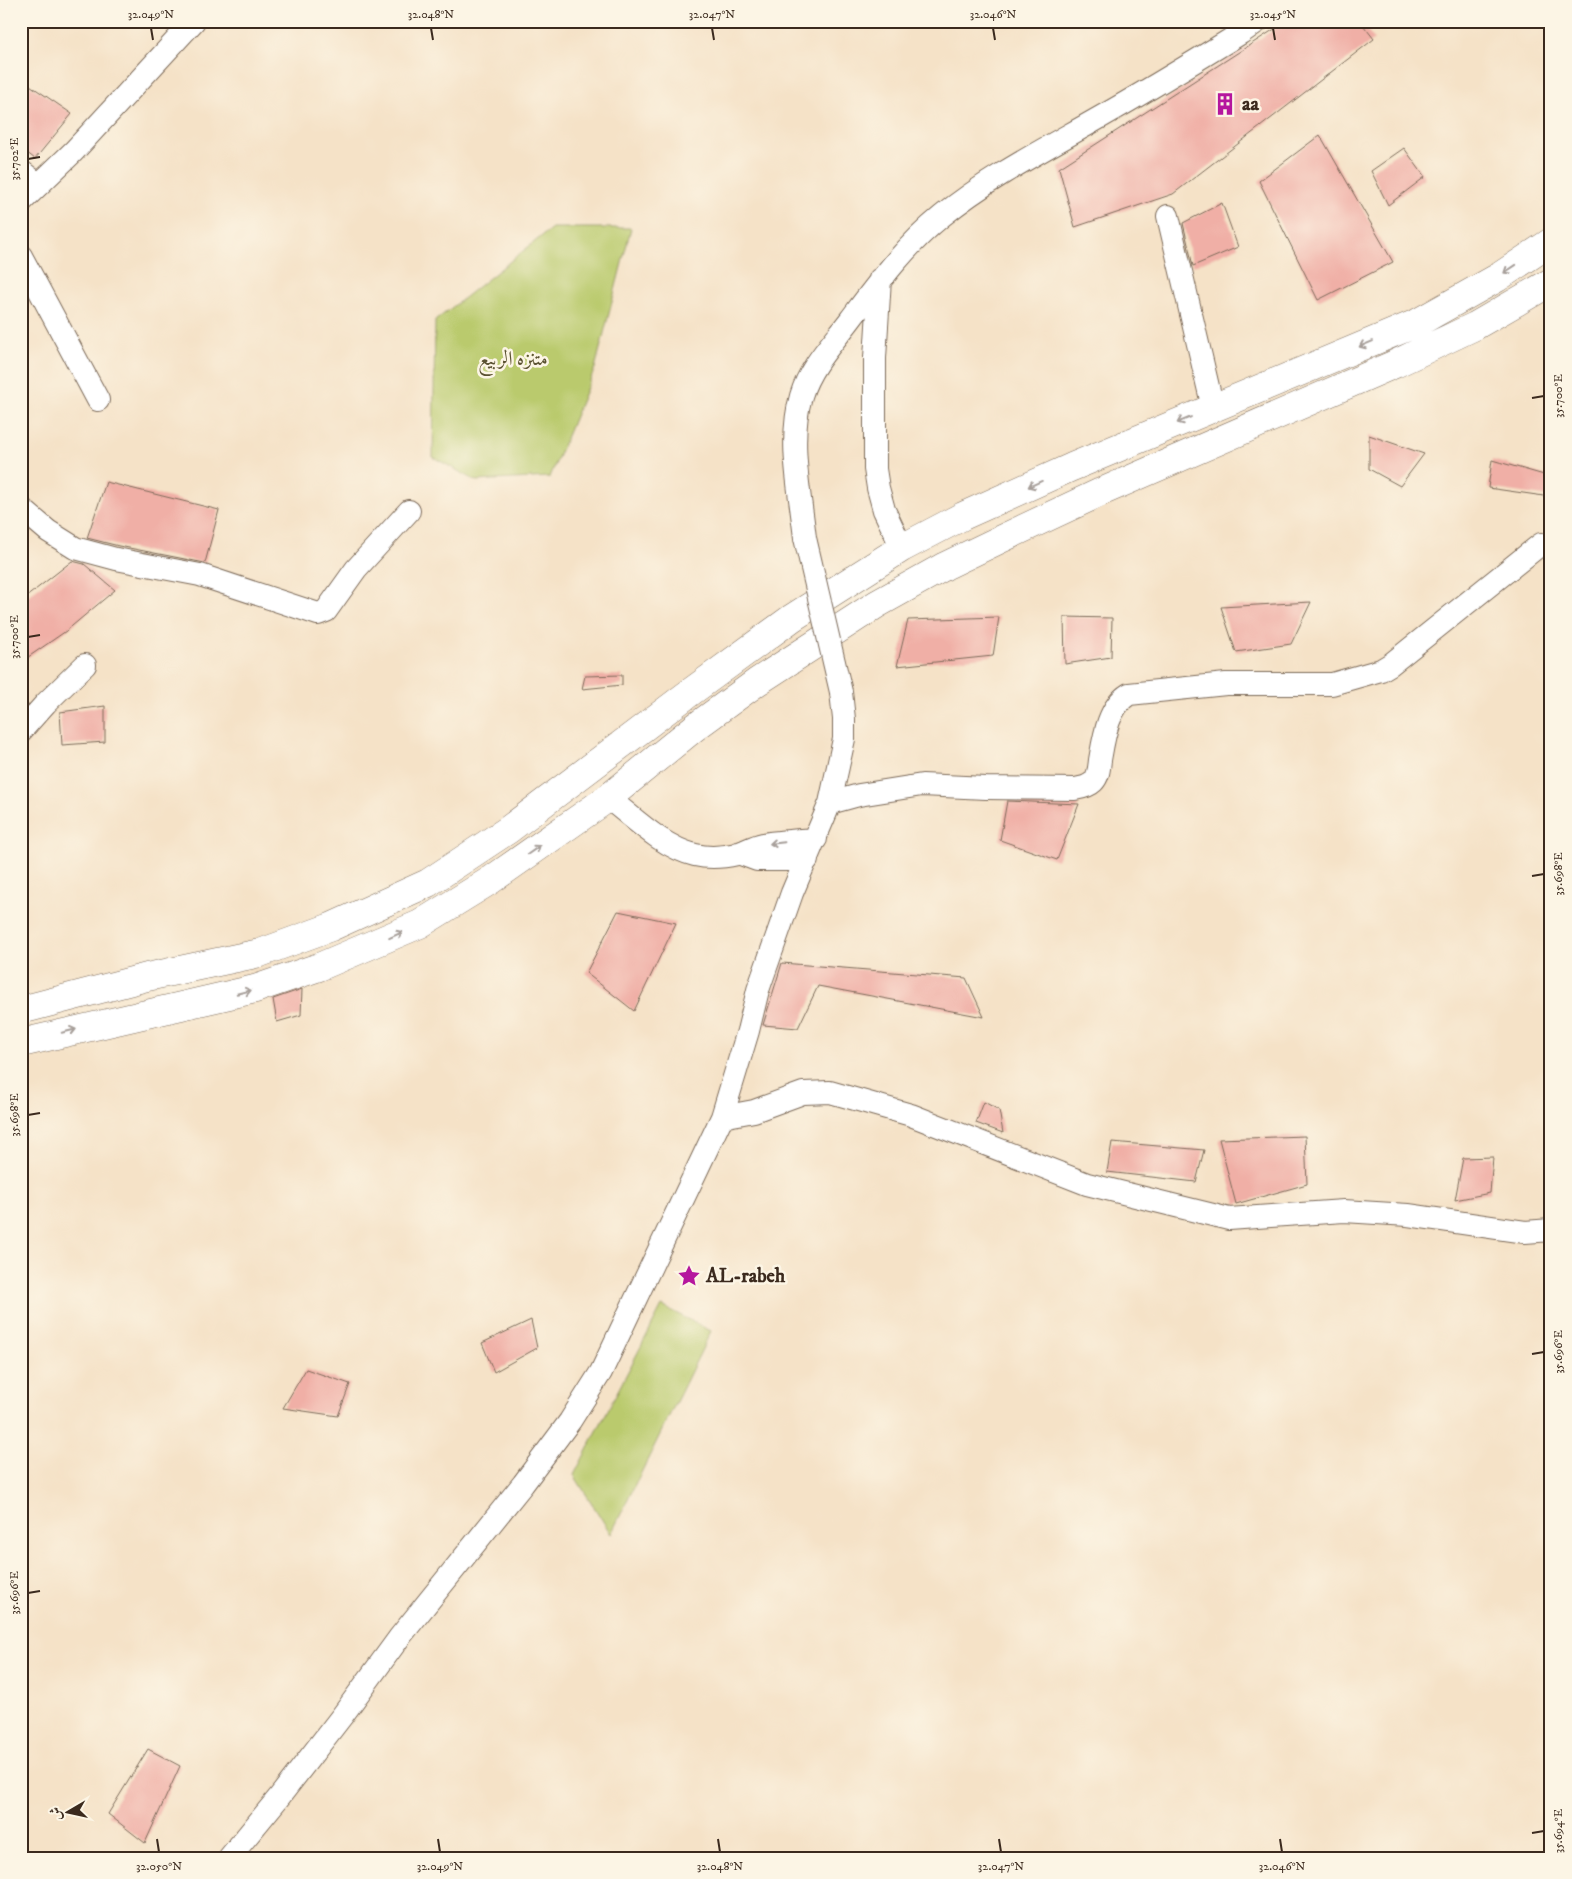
<svg xmlns="http://www.w3.org/2000/svg" width="1572" height="1879" viewBox="0 0 1572 1879" font-family="'IM FELL DW Pica',Amiri,serif">
<style>
.green{fill:#baca6d;stroke:#7a7a46}
.building{fill:#f0afa6}
.lines{fill:none;stroke-linecap:round;stroke-linejoin:round}
.minor-casing{stroke:#7c6a59;stroke-width:24}
.major-casing{stroke:#7c6a59;stroke-width:29}
.minor{stroke:#fff;stroke-width:22}
.major{stroke:#fff;stroke-width:28}
.minor-bridge-casing{stroke:#7c6a59;stroke-width:24;stroke-linecap:butt}
.minor-bridge{stroke:#fff;stroke-width:22}
.oneway{stroke:#a79f9a}
.ticks{fill:none;stroke:#3b2a1e;stroke-width:2}
.labels{text-anchor:middle;dominant-baseline:central;stroke-width:5;stroke-linejoin:round;paint-order:stroke}
.poi-label{font-size:20px;font-weight:bold;fill:#3b2a1e;stroke:#fcf5e5;text-anchor:start}
.park-label{font-size:20px;fill:#5b5232;stroke:#fcf5e5}
.neatline{fill:none;stroke:#3b2a1e;stroke-width:2}
.ticks-label{font-size:12px;text-anchor:middle;fill:#3b2a1e}
</style>
<rect width="100%" height="100%" fill="#fcf5e5"/>
<filter id="ink" filterUnits="userSpaceOnUse"><feTurbulence type="fractalNoise" baseFrequency=".02" numOctaves="2"/><feDisplacementMap in="SourceGraphic" scale="10" xChannelSelector="R" yChannelSelector="G"/><feConvolveMatrix kernelMatrix="1 2 1 2 8 2 1 2 1" color-interpolation-filters="sRGB"/></filter>
<filter id="wash" filterUnits="userSpaceOnUse"><feTurbulence type="fractalNoise" baseFrequency=".0096" numOctaves="4" result="noise"/><feDisplacementMap in="SourceGraphic" scale="20" xChannelSelector="R" yChannelSelector="G"/><feGaussianBlur stdDeviation="1.12" result="paint"/><feColorMatrix in="noise" values="0 0 0 0 0 0 0 0 0 0 0 0 0 0 0 0 0 1.4 0 .05"/><feComposite in="paint" operator="in"/></filter>
<g filter="url(#wash)">
<rect width="100%" height="100%" fill="#f5e2c7"/>
<path class="green" d="M552 228H631L595 368 550 477 476 481 433 457 435 321Z
M662 1306 711 1331 611 1534 574 1475Z"/>
<g id="blocks">
<path class="building" d="M1287 21H1360L1374 39 1173 194 1075 227 1059 168Z
M21 79 72 114 35 159 21 148Z
M1320 135 1393 262 1318 300 1259 181Z
M1404 148 1425 177 1388 205 1371 171Z
M1222 203 1238 247 1193 266 1183 223Z
M1369 435 1424 454 1400 486 1369 469Z
M1492 460 1551 477V497L1488 488Z
M106 482 219 510 205 563 119 546 87 538Z
M72 561 84 564 115 590 66 631 21 662V601Z
M1311 602 1291 644 1236 652 1221 607Z
M999 617 993 656 897 666 908 620Z
M1064 617 1112 618 1111 657 1065 664Z
M622 675V685L582 689 585 676Z
M105 706V742L62 745 60 712Z
M1007 801 1079 804 1057 860 1000 840Z
M618 911 676 923 634 1011 586 973Z
M782 963 966 978 984 1017 818 986 798 1028 763 1025Z
M302 989 301 1015 277 1022 273 999Z
M984 1102 999 1110 1003 1133 976 1123Z
M1305 1136 1307 1184 1236 1204 1219 1139Z
M1112 1142 1204 1150 1196 1182 1107 1172Z
M1493 1157 1490 1193 1455 1200 1463 1158Z
M531 1320 537 1348 494 1372 482 1343Z
M306 1369 350 1384 338 1416 283 1408Z
M148 1749 180 1766 145 1843 108 1814Z"/>
</g>
</g>
<g filter="url(#ink)">
<use href="#blocks" fill-opacity="0" stroke="#7c6a59" stroke-width="1"/>
<g class="lines">
<defs>
<path id="minor" d="M21 171 39 185
M21 202 74 151 194 21
M1168 216 1213 408
M21 256 98 400
M880 279 875 358V469L878 488 884 510 902 548
M21 508 48 531 75 548 116 559 200 575 318 614 326 611 356 569 409 511
M805 538C800 492 788 441 801 396 810 366 832 344 850 320 878 283 905 246 942 216 990 177 1045 149 1099 118 1147 91 1194 62 1241 33L1258 21
M21 731 46 703 85 665
M608 798C634 818 662 847 695 855 708 858 724 857 737 854 746 851 753 846 763 844 780 841 799 840 816 839
M830 803 859 795 922 785 986 788 1075 789C1081 788 1089 786 1093 782 1099 776 1099 768 1100 760 1104 737 1108 707 1129 694L1226 684H1332L1381 670 1391 664 1541 544
M738 853 757 860H807
M722 1117 754 1111 803 1093 830 1092 911 1115 1087 1184 1229 1219 1344 1211 1408 1215 1525 1232 1551 1230
M229 1858 280 1796 342 1716 399 1638 523 1484 570 1421 601 1372 722 1117 748 1031 758 990 792 893 830 803 844 739V719L841 692"/>
<path id="major" d="M21 1010 147 977 260 953 331 927 428 883 508 830 688 694 792 618 902 548 963 516 1072 467 1417 323 1497 278 1551 242
M21 1043 255 989 319 967 420 924 491 880 608 798 694 728 757 682 877 604 945 566 1003 538 1101 492 1395 364 1475 326 1551 282"/>
</defs>
<use href="#minor" class="minor-casing"/>
<use href="#major" class="major-casing"/>
<use href="#minor" class="minor"/>
<use href="#major" class="major"/>
<defs>
<path id="minor-bridge" d="M805 538 841 692"/>
</defs>
<use href="#minor-bridge" class="minor-bridge-casing"/>
<use href="#minor-bridge" class="minor-bridge"/>
</g>
<defs><path id="oneway-shaft" d="M-6 0H5M1.5-3L5.5 0L1.5 3" fill="none" stroke-width="1.6" stroke-linecap="round" stroke-linejoin="round" transform="scale(1.25)"/></defs>
<g class="oneway">
<use href="#oneway-shaft" transform="translate(1510 269) rotate(146)"/>
<use href="#oneway-shaft" transform="translate(1366 344) rotate(157)"/>
<use href="#oneway-shaft" transform="translate(1184 420) rotate(157)"/>
<use href="#oneway-shaft" transform="translate(1035 484) rotate(156)"/>
<use href="#oneway-shaft" transform="translate(777 843) rotate(174)"/>
<use href="#oneway-shaft" transform="translate(534 850) rotate(-35)"/>
<use href="#oneway-shaft" transform="translate(396 935) rotate(-25)"/>
<use href="#oneway-shaft" transform="translate(244 992) rotate(-14)"/>
<use href="#oneway-shaft" transform="translate(69 1031) rotate(-13)"/>
</g>
</g>
<path class="ticks" d="M151 28 153 40M431 28 433 40M712 28 714 40M993 28 995 40M1273 28 1275 40M28 159 40 157M1532 398 1544 396M28 637 40 635M1532 876 1544 874M28 1115 40 1113M1532 1354 1544 1352M28 1593 40 1591M1532 1833 1544 1831M157 1839 159 1852M438 1839 440 1852M718 1839 720 1852M999 1839 1001 1852M1280 1839 1282 1852"/>
<defs>
<symbol id="building-bare" viewBox="-9 -9 18 18"><path d="M-4-6H4V6H1V3H-1V6H-4ZM-2.5-4.3h1.7v1.8h-1.7ZM.8-4.3h1.7v1.8H.8ZM-2.5-1h1.7V.8h-1.7ZM.8-1h1.7V.8H.8Z" fill="#b5179e" stroke="#fcf5e5" stroke-width="2.5" paint-order="stroke"/></symbol>
<symbol id="sight-bare" viewBox="-9 -9 18 18"><path d="M0-6L1.8-2.2L6-1.7L2.9 1.2L3.7 5.4L0 3.3L-3.7 5.4L-2.9 1.2L-6-1.7L-1.8-2.2Z" fill="#b5179e" stroke="#fcf5e5" stroke-width="2.5" paint-order="stroke"/></symbol>
</defs>
<g fill-rule="evenodd">
<use href="#building-bare" x="1209" y="88" width="32" height="32"/>
<use href="#sight-bare" x="673" y="1260" width="32" height="32"/>
</g>
<g class="labels">
<g class="poi-label">
<text x="1242" y="104">aa</text>
<text x="706" y="1276">AL-rabeh</text>
</g>
<g class="park-label">
<text x="513" y="359">متنزه الربيع</text>
</g>
</g>
<rect width="1572" height="1879" fill="none" stroke="#fcf5e5" stroke-width="55"/>
<g transform="translate(68 1812) rotate(261)" stroke="#fcf5e5" stroke-width="4" paint-order="stroke">
<path d="M0-4L9 19L0 12L-9 19Z" fill="#3b2a1e"/>
<text y="-8" font-size="14" font-weight="bold" text-anchor="middle" fill="#3b2a1e">ش</text>
</g>
<rect x="28" y="28" width="1516" height="1824" class="neatline"/>
<g class="ticks-label">
<text x="151" y="18">32.049°N</text>
<text x="431" y="18">32.048°N</text>
<text x="712" y="18">32.047°N</text>
<text x="993" y="18">32.046°N</text>
<text x="1273" y="18">32.045°N</text>
<text transform="translate(14 159) rotate(-90)" y="4">35.702°E</text>
<text transform="translate(1558 396) rotate(-90)" y="4">35.700°E</text>
<text transform="translate(14 637) rotate(-90)" y="4">35.700°E</text>
<text transform="translate(1558 874) rotate(-90)" y="4">35.698°E</text>
<text transform="translate(14 1115) rotate(-90)" y="4">35.698°E</text>
<text transform="translate(1558 1352) rotate(-90)" y="4">35.696°E</text>
<text transform="translate(14 1593) rotate(-90)" y="4">35.696°E</text>
<text transform="translate(1558 1831) rotate(-90)" y="4">35.694°E</text>
<text x="159" y="1870">32.050°N</text>
<text x="440" y="1870">32.049°N</text>
<text x="720" y="1870">32.048°N</text>
<text x="1001" y="1870">32.047°N</text>
<text x="1282" y="1870">32.046°N</text>
</g>
</svg>
